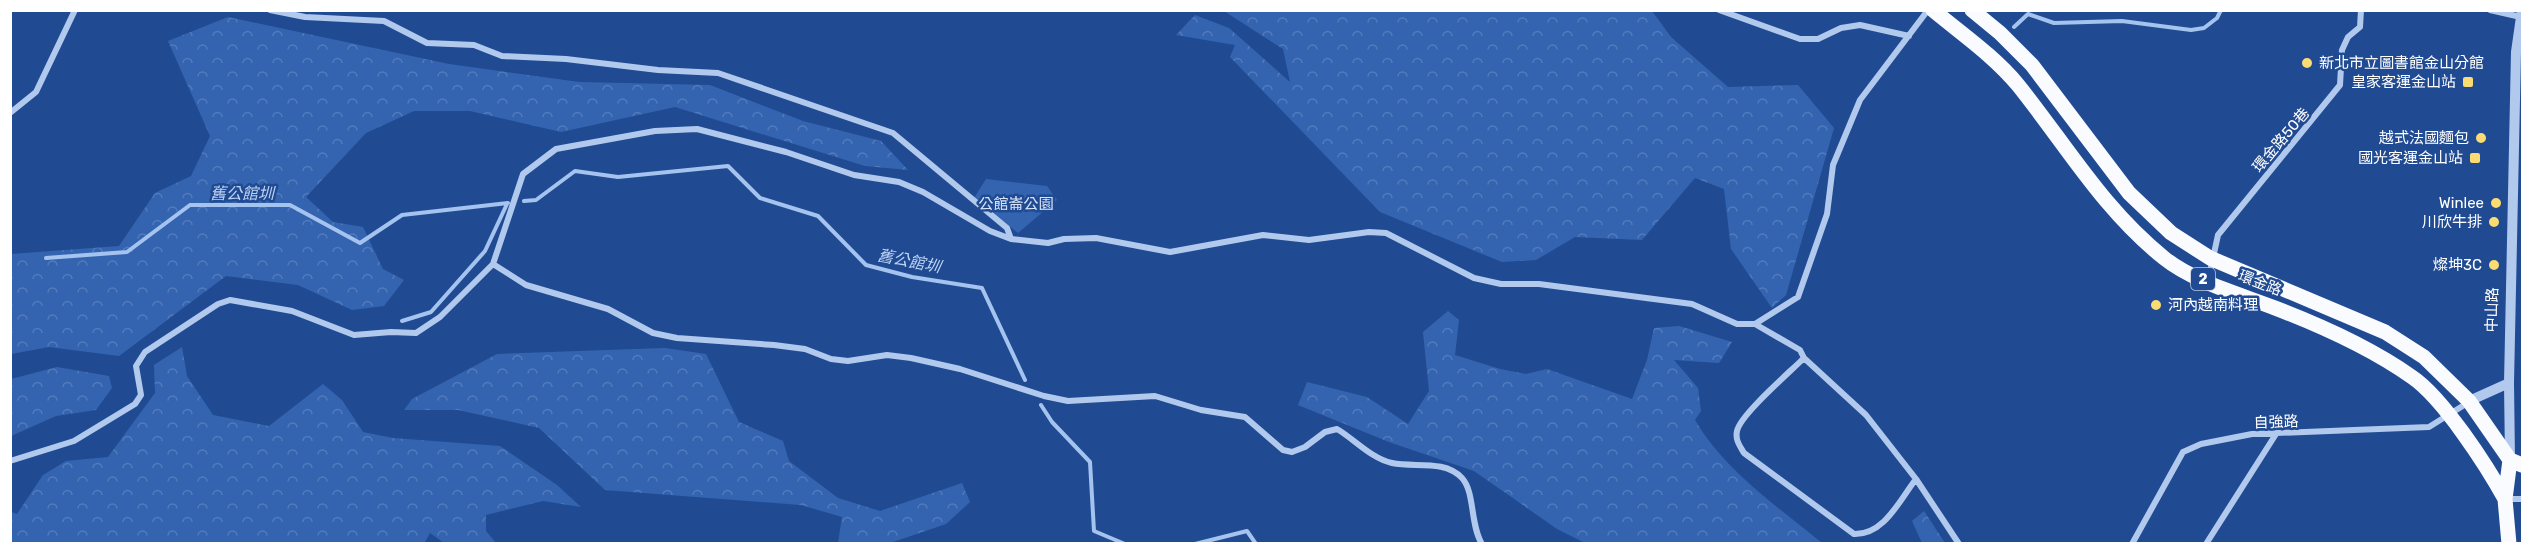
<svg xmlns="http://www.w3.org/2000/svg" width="2533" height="554" viewBox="0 0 2533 554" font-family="Rubik,'Noto Sans TC',sans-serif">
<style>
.green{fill:#3464b0}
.forest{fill:url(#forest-crowns)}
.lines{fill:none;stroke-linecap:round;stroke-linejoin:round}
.stream{stroke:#a5c3ef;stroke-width:4}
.minor{stroke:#b2c9ee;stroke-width:6}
.tertiary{stroke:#b2c9ee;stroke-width:10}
.primary{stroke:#f9fbff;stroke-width:15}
.poi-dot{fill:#fbdc72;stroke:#204b93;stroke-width:2}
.labels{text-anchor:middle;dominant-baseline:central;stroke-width:5;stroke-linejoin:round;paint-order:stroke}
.shield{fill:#204b93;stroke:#bcc9df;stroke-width:1.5}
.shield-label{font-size:14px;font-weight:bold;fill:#fff}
.poi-label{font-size:15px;fill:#fff;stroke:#204b93;text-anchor:end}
.street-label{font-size:15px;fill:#fff;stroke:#204b93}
.park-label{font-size:15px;fill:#d8e5fa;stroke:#204b93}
.water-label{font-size:16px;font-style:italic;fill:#bed3f4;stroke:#204b93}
</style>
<defs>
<pattern id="forest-crowns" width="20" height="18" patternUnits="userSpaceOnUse" patternTransform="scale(1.5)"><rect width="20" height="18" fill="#3464b0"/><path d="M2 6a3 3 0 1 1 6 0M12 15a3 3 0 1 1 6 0" fill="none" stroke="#527bbc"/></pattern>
</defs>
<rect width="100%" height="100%" fill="#204b93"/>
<path class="green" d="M986 179 1047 186 1057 200 1018 233 974 198Z"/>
<path class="forest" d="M1224 11H1652L1671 37 1728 87 1798 85 1834 128 1786 295 1772 308 1731 249 1724 189 1695 178 1642 240 1575 237 1536 260 1502 262 1380 212 1230 57 1235 45 1176 35 1195 15 1229 28 1290 82 1283 49Z
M228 17 449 64 579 82 710 85 803 121 881 141 908 170 865 166 675 107 561 132 470 111H414L366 133 306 197 333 222 363 227 383 269 404 280 384 306 352 310 298 285 226 276 119 356 49 347 11 354V254L119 246 155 193 191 176 210 136 168 41Z
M1448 311 1459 320 1455 355 1500 369 1526 374 1547 369 1632 399 1647 360 1654 328 1679 326 1732 342 1719 363 1674 360 1698 388 1701 411 1695 420C1725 471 1777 506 1822 543H1585L1557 529 1474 471 1389 442 1298 405 1307 382 1367 397 1408 424 1429 391 1423 332Z
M182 347 187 376 213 415 269 426 323 384 342 400 363 432 393 438 500 446 557 485 581 507 543 501 486 515V531L496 543H444L430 533 424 544 11 543V512L17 514 43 475 66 461 108 457 155 393 154 365Z
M665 348 706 354 739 422 783 441 789 461 838 498 880 511 962 483 970 502 946 524 890 543H838L842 517 801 505 605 490 539 428 458 410H404L412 399 497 354Z
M57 367 109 376 112 388 96 410 56 416 11 436V379Z
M1924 511 1945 543H1922L1912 521Z"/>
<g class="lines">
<path class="stream" d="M2014 27 2028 14 2054 23 2122 21 2191 30 2204 28 2217 18 2221 10
M524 201 536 200 575 171 618 177 728 166 760 198 818 216 866 265 912 277 982 288 1025 380
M46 258 127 252 190 205H290L360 243 402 215 508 203
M402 321 431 312 485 251 507 204
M1041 405 1052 422 1090 462 1094 531 1125 544
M1195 544 1247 531 1256 544"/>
<path class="minor" d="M270 10 305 17 384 21 427 43 474 45 502 56 566 59 658 70 718 73 893 133 1007 228 1011 239
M1719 10 1800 39H1818L1841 28 1860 25 1909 36
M2490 10 2521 17
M10 113 36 92 75 10
M493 264 526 285 608 309 653 333 677 338 774 345 805 349 831 359 848 361 887 355 911 358 960 369 1044 396 1068 401 1155 396 1201 410 1245 417 1283 450 1292 452 1305 447 1325 432 1337 429C1354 439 1372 459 1392 463 1414 468 1444 459 1462 478 1475 492 1470 525 1482 544
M2208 281 2218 235 2340 85 2342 50 2348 37 2360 27 2361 10
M1755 324 1800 350 1804 358C1790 372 1740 415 1737 431 1735 440 1740 446 1744 453L1854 534C1884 535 1899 501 1916 479L1866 415 1804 358
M10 461 74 441 135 404 141 395 136 366 145 352 218 304 230 300 292 311 354 335 391 332 416 333 440 317 493 264 523 174 556 149 655 131 697 129 786 152 854 175 899 182 923 192 990 231 1011 239 1048 243 1064 239 1096 238 1170 252 1263 235 1309 240 1369 232 1386 233 1474 278 1501 284H1539L1692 304 1737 324H1755L1798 297 1827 214 1833 165 1860 100 1928 10
M1916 479 1959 544
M2506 499H2522
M2132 544 2183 452 2201 444 2252 434 2429 427 2469 402
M2206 544 2276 434"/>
<path class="tertiary" d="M2469 401 2509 383
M2510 460 2509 383 2516 52 2522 10"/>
<path class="primary" d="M1933 10C1962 34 1994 56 2018 85 2067 146 2102 208 2164 258 2194 282 2239 294 2275 308 2322 326 2371 348 2412 377 2443 398 2487 466 2505 499
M1972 10 2000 33 2032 65 2129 193 2171 233 2210 258 2385 332 2424 357 2469 401 2510 460 2522 465
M2509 544 2505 499 2510 460"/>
</g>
<g class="poi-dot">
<circle cx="2307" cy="63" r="6"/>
<rect x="2462" y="76" width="12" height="12" rx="3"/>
<circle cx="2481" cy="138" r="6"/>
<rect x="2469" y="152" width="12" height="12" rx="3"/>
<circle cx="2496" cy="203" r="6"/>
<circle cx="2494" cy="222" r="6"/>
<circle cx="2494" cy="265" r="6"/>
<circle cx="2156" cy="305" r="6"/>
</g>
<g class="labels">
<rect class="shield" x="2191" y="268" width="24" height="22" rx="4.5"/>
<g class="shield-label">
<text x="2203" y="279">2</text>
</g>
<g class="poi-label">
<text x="2319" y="63" text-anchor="start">新北市立圖書館金山分館</text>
<text x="2456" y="82">皇家客運金山站</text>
<text x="2469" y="138">越式法國麵包</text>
<text x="2463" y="158">國光客運金山站</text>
<text x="2484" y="203">Winlee</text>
<text x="2482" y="222">川欣牛排</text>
<text x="2482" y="265">燦坤3C</text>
<text x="2168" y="305" text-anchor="start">河內越南料理</text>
</g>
<g class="street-label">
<text transform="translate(2281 140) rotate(-50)">環金路50巷</text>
<text transform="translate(2260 283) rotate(21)">環金路</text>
<text transform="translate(2492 310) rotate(-89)">中山路</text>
<text transform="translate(2276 422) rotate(-2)">自強路</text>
</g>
<g class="park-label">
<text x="1016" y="204">公館崙公園</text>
</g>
<g class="water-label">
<text x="242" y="193">舊公館圳</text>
<text transform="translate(909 261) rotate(11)">舊公館圳</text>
</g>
</g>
<rect width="2533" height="554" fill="none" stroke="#ffffff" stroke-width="24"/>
</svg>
